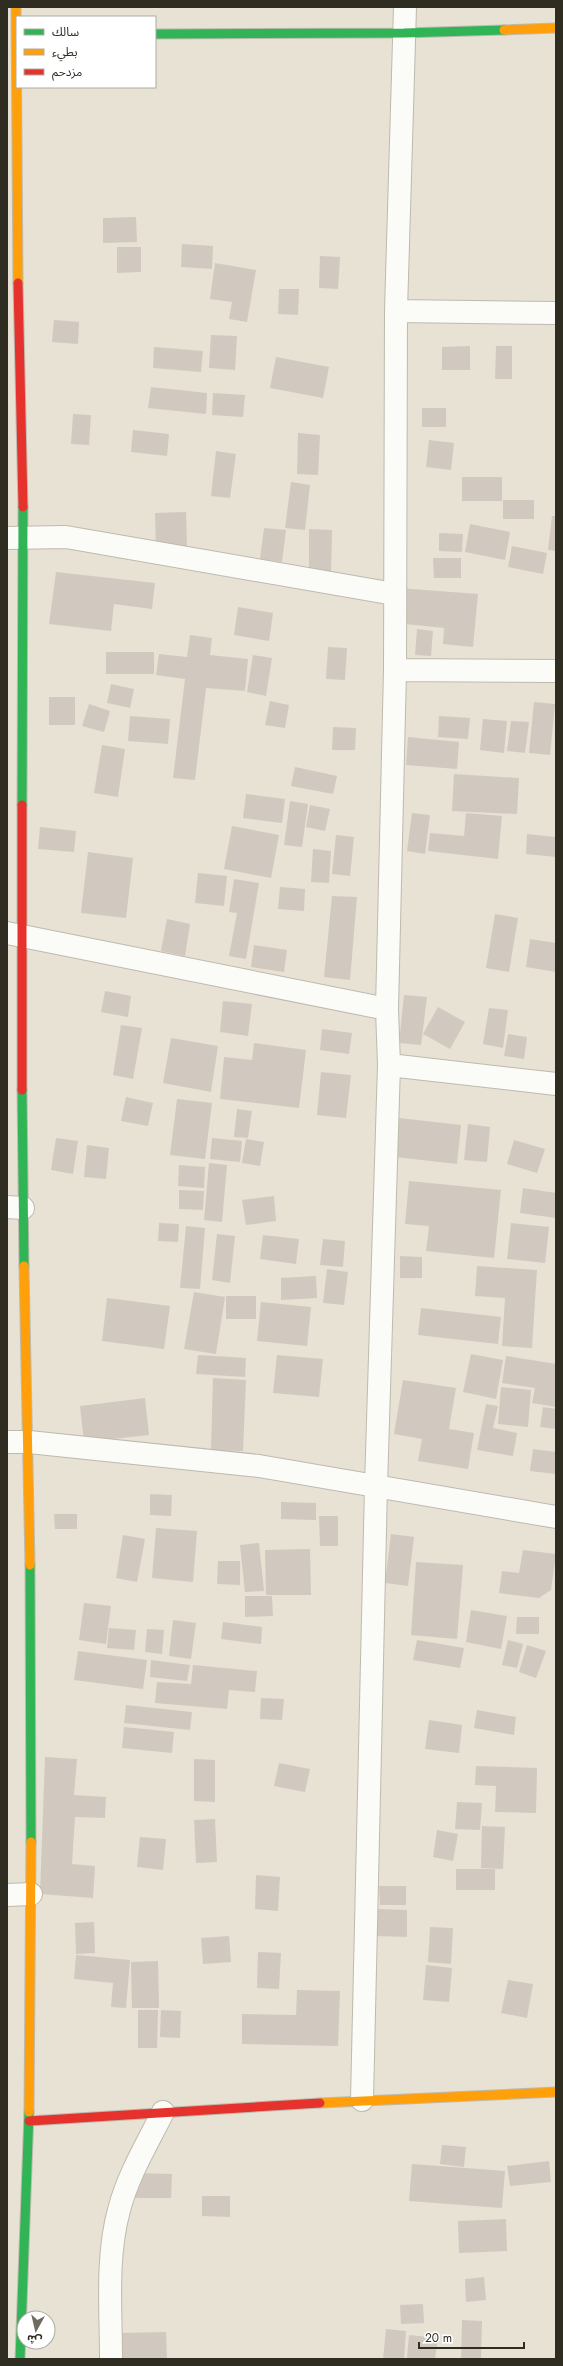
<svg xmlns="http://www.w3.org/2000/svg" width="563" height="2366" viewBox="0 0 563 2366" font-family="Jost,'Noto Sans Arabic',sans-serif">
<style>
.building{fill:#d1c9bf}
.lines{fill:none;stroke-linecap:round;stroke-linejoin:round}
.street-casing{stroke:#bebaae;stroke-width:24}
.fast-casing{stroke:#bebaae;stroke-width:11}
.slow-casing{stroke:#bebaae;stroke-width:11}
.jam-casing{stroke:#bebaae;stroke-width:11}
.street{stroke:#fbfbf8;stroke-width:22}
.fast{stroke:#30b455;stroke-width:9}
.slow{stroke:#ff9f0a;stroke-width:9}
.jam{stroke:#e5322d;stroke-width:9}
</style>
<rect width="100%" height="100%" fill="#e7e2d3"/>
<path class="building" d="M136 217 137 242 103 243V218Z
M182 244 213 246 212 269 181 267Z
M117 247H141V272L117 273Z
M320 256 340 257 338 289 319 288Z
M215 263 256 270 247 322 229 319 232 302 210 299Z
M279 289H299L298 315 278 314Z
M54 320 79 322 78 344 52 342Z
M211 335 237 336 235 370 209 368Z
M470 346V370H442V347Z
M496 346H512V379H495Z
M154 347 203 351 201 372 153 368Z
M276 357 329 367 323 398 270 388Z
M151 387 207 393 206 414 148 408Z
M213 393 245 395 243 417 212 415Z
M422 408H446V427H422Z
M73 414 91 415 89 445 71 444Z
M133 430 169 434 167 456 131 452Z
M298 433 320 435 318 475 297 474Z
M429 440 454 443 451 470 426 467Z
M216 451 236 454 230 498 211 496Z
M462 477H502V501H462Z
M291 482 310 485 305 530 285 528Z
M503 500H534V519H503Z
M186 512 187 548 156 549 155 513Z
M552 516H556V551L548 550Z
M470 524 510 532 505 560 465 552Z
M264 528 286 530 282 562 260 559Z
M309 529 332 530 331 575 309 574Z
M439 533 463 534 462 552 439 551Z
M512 546 547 553 543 574 508 567Z
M433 558H461V578H434Z
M56 572 155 583 152 609 114 604 111 631 49 624Z
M399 588 478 594 473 647 443 644 444 628 395 623Z
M238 607 273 613 269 641 234 635Z
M417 629 433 631 431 656 415 655Z
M190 635 212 638 210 655 248 659 245 691 206 688 195 780 173 778 185 679 156 675 159 654 187 657Z
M328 647 347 648 345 680 326 679Z
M106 652H154V674H106Z
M253 655 272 658 266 696 247 692Z
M111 684 134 689 130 708 107 703Z
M49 697H75V725H49Z
M270 701 289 705 285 728 265 725Z
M534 702 555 704 550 755 529 753Z
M89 704 110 711 104 732 82 726Z
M130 716 170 719 168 744 128 741Z
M439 716 470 718 468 739 438 737Z
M483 719 507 721 504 753 480 750Z
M511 721 529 722 525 753 507 751Z
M333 727 356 728 355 750H332Z
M408 737 459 742 457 769 406 765Z
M102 745 125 749 118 797 94 793Z
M295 767 337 776 333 794 291 786Z
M454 774 519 778 517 814 452 811Z
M246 794 285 799 282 823 243 818Z
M290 801 308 804 302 847 284 845Z
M310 805 330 809 325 831 306 827Z
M412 813 430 815 425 854 407 851Z
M466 813 502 816 498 859 428 851 430 833 464 836Z
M232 826 279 835 271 878 224 869Z
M40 827 76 831 74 852 38 849Z
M527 834 556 837V857L526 854Z
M336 835 354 837 350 876 332 874Z
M313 849 331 851 329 883 311 882Z
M88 852 133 858 126 918 81 913Z
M198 873 227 876 224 906 195 903Z
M234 879 259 883 246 959 229 956 237 913 229 912Z
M280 887 305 889 304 911 278 909Z
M332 896 357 897 350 980 324 977Z
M495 914 518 918 509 972 486 968Z
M167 919 190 924 185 956 161 951Z
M530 939 556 943V972L526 967Z
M254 945 287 950 284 972 251 967Z
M105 991 131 996 128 1017 101 1012Z
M404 995 427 997 421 1045 399 1043Z
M223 1001 252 1004 248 1036 220 1032Z
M438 1007 465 1022 450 1049 423 1034Z
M489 1008 508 1010 503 1048 483 1044Z
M121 1025 142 1028 133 1079 113 1075Z
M322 1029 352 1033 349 1054 320 1050Z
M508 1034 527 1037 524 1059 504 1056Z
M171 1038 218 1046 211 1092 163 1083Z
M254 1043 306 1050 299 1108 220 1099 224 1057 252 1060Z
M321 1072 351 1075 346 1118 317 1115Z
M126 1097 153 1103 148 1126 121 1121Z
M177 1099 212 1103 205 1159 170 1155Z
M237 1109 252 1111 248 1138 234 1137Z
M399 1118 461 1125 457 1164 395 1157Z
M468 1124 490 1127 487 1162 464 1160Z
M56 1138 78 1141 73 1174 51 1170Z
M212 1138 242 1141 240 1162 210 1159Z
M246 1139 264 1142 260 1166 242 1163Z
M514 1140 545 1149 537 1173 507 1164Z
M87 1145 109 1148 106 1179 84 1177Z
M209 1163 227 1165 222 1222 204 1220Z
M179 1165 205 1167 204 1188 178 1186Z
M409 1181 501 1190 494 1258 426 1251 429 1226 405 1224Z
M523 1188 556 1193V1218L520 1213Z
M179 1190 204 1191 203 1210 179 1209Z
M274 1196 276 1221 246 1225 242 1200Z
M159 1223 179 1224 178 1242 158 1241Z
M511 1223 549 1227 545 1263 507 1259Z
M186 1226 205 1228 200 1289 180 1288Z
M217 1234 235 1236 230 1283 212 1280Z
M263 1235 299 1239 296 1264 260 1259Z
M323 1239 345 1241 343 1267 320 1265Z
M400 1256 422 1257V1278H400Z
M477 1266 537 1270 532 1348 502 1346 505 1298 475 1296Z
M327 1269 348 1272 344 1305 323 1303Z
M316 1276 317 1298 281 1300V1278Z
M194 1292 225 1297 216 1354 184 1349Z
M226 1296H256V1319H226Z
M107 1298 170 1306 164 1349 102 1341Z
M261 1302 311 1307 307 1346 257 1341Z
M421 1308 501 1317 498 1344 418 1335Z
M471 1354 503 1360 496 1399 463 1392Z
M198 1355 246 1358 245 1377 196 1374Z
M277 1355 323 1359 319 1397 273 1393Z
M506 1356 556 1364V1407L532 1403 535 1388 502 1383Z
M213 1378 246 1380 243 1451 211 1450Z
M403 1380 456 1388 449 1429 474 1433 468 1469 418 1461 422 1439 394 1434Z
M501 1387 531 1390 528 1427 498 1424Z
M145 1398 149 1435 84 1442 80 1406Z
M486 1404 498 1406 493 1428 517 1433 513 1456 477 1450Z
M543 1407 556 1409V1429L540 1427Z
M533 1449 556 1452V1474L530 1471Z
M150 1494 172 1495 171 1516 150 1515Z
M281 1502 316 1503V1520L281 1519Z
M54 1514H77V1529H55Z
M319 1516H338V1546H320Z
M156 1528 197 1531 193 1582 152 1578Z
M391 1534 414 1537 408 1586 385 1583Z
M123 1535 145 1539 137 1582 116 1578Z
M259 1543 264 1591 245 1592 240 1545Z
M310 1549 311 1595H266L265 1550Z
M523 1550 556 1554 551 1590 539 1598 499 1593 502 1571 519 1573Z
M218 1561H240V1585L217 1584Z
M416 1562 463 1565 457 1639 411 1635Z
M245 1596H272L273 1616 245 1617Z
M84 1603 111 1606 106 1644 79 1640Z
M471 1610 507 1616 501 1649 466 1642Z
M517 1617H539V1634H516Z
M173 1620 196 1623 191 1659 169 1656Z
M223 1622 262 1627 261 1644 221 1639Z
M109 1628 136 1630 134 1650 107 1648Z
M147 1629 164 1630 162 1654 145 1652Z
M417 1640 464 1648 460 1668 413 1660Z
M508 1640 523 1644 517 1668 502 1665Z
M527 1645 546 1651 536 1678 519 1672Z
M78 1651 147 1660 143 1689 74 1680Z
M151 1660 190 1665 187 1681 150 1677Z
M193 1665 257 1671 255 1692 229 1690 227 1709 155 1703 157 1682 191 1684Z
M261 1698 284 1699 282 1720 260 1719Z
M126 1705 192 1712 190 1730 124 1723Z
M477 1710 516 1717 514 1735 474 1728Z
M429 1720 462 1725 459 1753 425 1749Z
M124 1727 174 1732 172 1753 122 1748Z
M45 1757 77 1759 74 1795 106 1797 105 1818 75 1817 72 1864 95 1866 93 1898 40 1894Z
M194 1759 215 1760V1802L194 1801Z
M279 1763 310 1769 305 1792 274 1786Z
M476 1766 537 1768 536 1813 495 1812 496 1786 475 1785Z
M457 1802 482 1803 480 1830 455 1829Z
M215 1819 217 1862 196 1863 194 1820Z
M482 1826 505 1827 503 1869 481 1868Z
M437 1830 458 1834 453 1861 433 1857Z
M140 1837 166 1839 163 1870 137 1867Z
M456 1869H495V1890H456Z
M256 1875 280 1877 278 1911 255 1909Z
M379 1886H406V1905H380Z
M377 1909 407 1910V1937L376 1936Z
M94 1922 95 1953 76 1954 75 1923Z
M430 1927 453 1928 451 1964 428 1962Z
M229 1936 231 1962 203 1964 201 1938Z
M258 1952 281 1953 279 1989 257 1988Z
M76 1955 130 1960 126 2008 111 2007 113 1983 74 1979Z
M158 1961 159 2008H132L131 1962Z
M426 1965 452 1968 449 2002 423 2000Z
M508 1980 533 1984 527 2018 501 2013Z
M297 1990 340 1991 338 2046 242 2044V2014L296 2015Z
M138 2010H158L157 2048H138Z
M161 2010 181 2011 180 2038 160 2037Z
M442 2145 466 2147 464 2167 440 2164Z
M549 2161 551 2182 510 2186 507 2166Z
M412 2164 505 2171 502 2208 409 2201Z
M134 2173 172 2174 171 2198H133Z
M202 2196H230V2217L202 2216Z
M506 2219 507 2251 459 2253 458 2221Z
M484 2277 486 2300 466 2302 465 2279Z
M423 2304 424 2323 401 2324 400 2305Z
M462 2320 482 2321 481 2359H461Z
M386 2329 406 2331 404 2359H383Z
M166 2332 167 2359H119L118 2333Z
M409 2335 438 2338 435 2359H407Z"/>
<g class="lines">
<defs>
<path id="street" d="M396 311 556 313
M7 538 66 537 394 594
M395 670 556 671
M7 933 387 1009
M389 1065 556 1084
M7 1207 23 1208
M7 1442H29L259 1466 556 1517
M7 1895 31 1894
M362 2100 376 1486 389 1065 387 1009 395 670 396 311 405 7
M111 2359C111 2310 106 2257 119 2210 128 2175 147 2144 163 2112"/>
<path id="fast" d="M155 34 404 33 504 30
M22 805 23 507
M22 1090 24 1266
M30 1565 31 1842
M20 2359 29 2112"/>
<path id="slow" d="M16 7 18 283
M504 30 556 28
M24 1266 30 1565
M320 2103 556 2092
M29 2112 31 1842"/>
<path id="jam" d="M18 283 23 507
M22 805V1090
M29 2121 320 2103"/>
</defs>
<use href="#street" class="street-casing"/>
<use href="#fast" class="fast-casing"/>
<use href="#slow" class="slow-casing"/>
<use href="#jam" class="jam-casing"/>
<use href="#street" class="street"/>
<use href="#fast" class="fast"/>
<use href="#slow" class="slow"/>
<use href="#jam" class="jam"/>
</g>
<rect width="563" height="2366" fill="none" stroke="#2f2c21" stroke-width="16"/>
<rect x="16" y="16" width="140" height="72" fill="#ffffff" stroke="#acaba6"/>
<rect x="24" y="29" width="20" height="6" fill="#30b455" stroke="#acaba6"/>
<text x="52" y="36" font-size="12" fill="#2f2c21">سالك</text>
<rect x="24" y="49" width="20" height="6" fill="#ff9f0a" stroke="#acaba6"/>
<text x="52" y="56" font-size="12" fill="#2f2c21">بطيء</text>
<rect x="24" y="69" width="20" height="6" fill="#e5322d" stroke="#acaba6"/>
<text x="52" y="76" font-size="12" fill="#2f2c21">مزدحم</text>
<g transform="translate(36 2330) rotate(188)"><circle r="19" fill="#ffffff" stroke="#acaba6"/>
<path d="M0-3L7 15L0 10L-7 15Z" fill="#6f6c5f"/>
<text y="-6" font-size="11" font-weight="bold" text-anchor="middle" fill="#2f2c21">ش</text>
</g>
<path d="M419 2342v6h105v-6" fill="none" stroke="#2f2c21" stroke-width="2"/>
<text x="425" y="2342" font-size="12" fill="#2f2c21" stroke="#ffffff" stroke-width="3" paint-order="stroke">20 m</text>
</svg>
